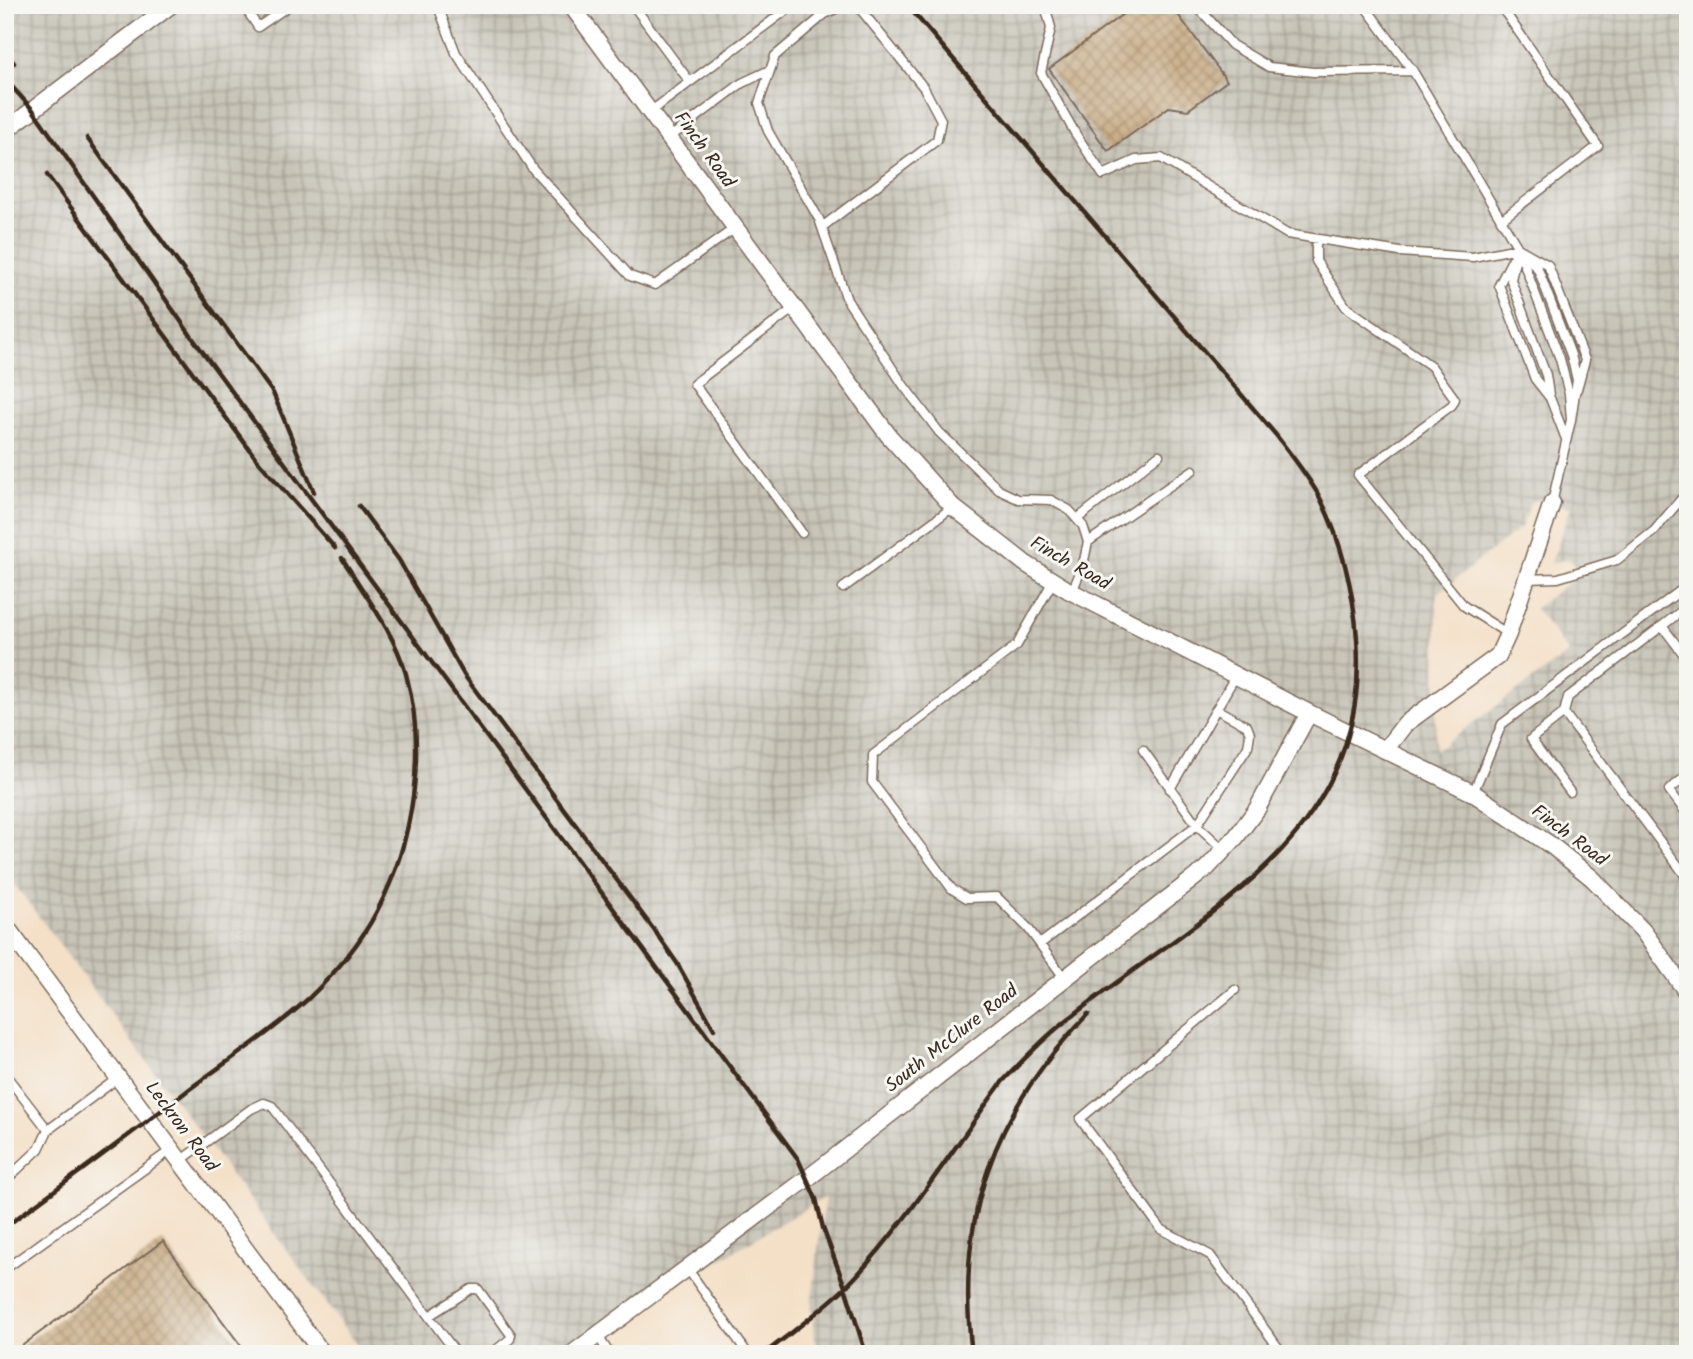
<svg xmlns="http://www.w3.org/2000/svg" width="1693" height="1359" viewBox="0 0 1693 1359" font-family="Kalam,sans-serif">
<style>
.industrial{fill:url(#industrial-grid);fill-rule:evenodd}
.building{fill:url(#building-cross-hatch)}
.lines{fill:none;stroke-linecap:round;stroke-linejoin:round}
.service-casing{stroke:#7c6a59;stroke-width:11}
.minor-casing{stroke:#7c6a59;stroke-width:19}
.service{stroke:#fff;stroke-width:8}
.minor{stroke:#fff;stroke-width:16}
.rail{stroke:#3b2a1e;stroke-width:4.5}
.labels{text-anchor:middle;dominant-baseline:central;stroke-width:6;stroke-linejoin:round;paint-order:stroke}
.street-label{font-size:19px;fill:#3b2a1e;stroke:#f6f6f2}
</style>
<defs>
<pattern id="industrial-grid" width="8" height="8" patternUnits="userSpaceOnUse" patternTransform="scale(1.75)"><rect width="8" height="8" fill="#c8c4b8"/><path d="M0 4h8M4 0v8" fill="none" stroke="#a49f95"/></pattern>
<pattern id="building-cross-hatch" width="8" height="8" patternUnits="userSpaceOnUse" patternTransform="scale(1.75)"><rect width="8" height="8" fill="#cbaf89"/><path d="M0 0l8 8M0 8l8-8" fill="none" stroke="#a68f6f"/></pattern>
</defs>
<rect width="100%" height="100%" fill="#f6f6f2"/>
<filter id="ink" filterUnits="userSpaceOnUse"><feTurbulence type="fractalNoise" baseFrequency=".0143" numOctaves="2"/><feDisplacementMap in="SourceGraphic" scale="14" xChannelSelector="R" yChannelSelector="G"/><feConvolveMatrix kernelMatrix="1 2 1 2 8 2 1 2 1" color-interpolation-filters="sRGB"/></filter>
<filter id="wash" filterUnits="userSpaceOnUse"><feTurbulence type="fractalNoise" baseFrequency=".00686" numOctaves="4" result="noise"/><feDisplacementMap in="SourceGraphic" scale="28" xChannelSelector="R" yChannelSelector="G"/><feGaussianBlur stdDeviation="1.57" result="paint"/><feColorMatrix in="noise" values="0 0 0 0 0 0 0 0 0 0 0 0 0 0 0 0 0 1.4 0 .05"/><feComposite in="paint" operator="in"/></filter>
<g filter="url(#wash)">
<rect width="100%" height="100%" fill="#f4e0c7"/>
<path class="industrial" d="M5 5H1688V565L1682 569 1688 567V1354H817L811 1305 825 1197 560 1354H364L5 871ZM1532 500 1571 507 1551 563 1569 559 1580 574 1535 608 1569 653 1435 751 1437 594 1521 527Z"/>
<g id="blocks">
<path class="building" d="M1135 5H1171L1227 81 1188 110 1169 107 1108 151 1049 69Z
M163 1241 247 1354H11Z"/>
</g>
</g>
<g filter="url(#ink)">
<use href="#blocks" fill-opacity="0" stroke="#7c6a59" stroke-width="2"/>
<g class="lines">
<defs>
<path id="service" d="M243 5 258 27 290 5
M444 5 439 9 456 53 533 169 630 276 655 285 735 228
M633 5 690 82
M844 5 825 14 775 56 759 103 768 131 819 219 847 300 904 386 939 432 999 490 1018 499 1051 500 1069 510 1083 526 1088 542 1083 565 1072 592
M1045 5 1051 28 1041 73 1075 133 1103 175 1136 160 1161 158 1287 234 1400 252 1473 257 1518 248 1548 265 1585 360 1577 389
M1196 5 1232 45 1269 67 1313 72 1413 71
M1364 5 1413 71 1518 248 1560 359 1569 394 1571 420
M1500 5 1598 146 1501 220
M650 112 793 5
M669 138 742 83 770 70
M822 227 937 140 941 120 924 88 857 5
M1316 239V261L1346 307 1431 366 1455 399 1452 405 1358 475 1464 606 1508 634
M1518 248 1499 285 1535 379 1550 398 1566 439
M1525 255 1538 269 1571 355 1577 380 1571 420 1552 503
M1515 261 1511 280 1546 375 1549 395
M794 308 694 384 802 533
M1077 519 1159 455
M1088 542 1193 470
M1526 579 1558 578 1617 560 1654 531 1688 491
M1053 581 1017 645 873 755 872 782 952 889 967 898 997 897 1028 928 1065 979
M843 588 953 507
M1662 626 1688 606
M1564 713 1688 879
M1143 750 1197 825 1224 850
M1688 775 1669 790 1688 815
M1170 789 1236 675
M1570 792 1531 739 1564 713 1568 697 1662 626 1688 660
M1473 793 1502 724 1688 585
M1040 944 1197 825 1248 747 1250 734 1247 726 1216 709
M1235 990 1080 1119 1161 1229 1210 1255 1283 1354
M5 1074 48 1130
M180 1161 251 1109 264 1103 272 1106 457 1354
M5 1181 39 1149 48 1130 118 1078
M687 1268 748 1354
M5 1269 171 1150
M429 1316 471 1289H478L511 1335 510 1339 491 1354
M597 1335 610 1354"/>
<path id="minor" d="M571 5 889 436 953 507 1026 564 1068 590 1309 713 1473 793 1552 846 1592 878 1643 931 1688 994
M5 131 171 5
M1385 750 1405 724 1498 656 1508 634 1552 503
M5 925 323 1354
M572 1354 808 1178 1207 868 1236 837 1257 809 1309 713"/>
</defs>
<use href="#service" class="service-casing"/>
<use href="#minor" class="minor-casing"/>
<use href="#service" class="service"/>
<use href="#minor" class="minor"/>
<path class="rail" d="M5 51 14 63
M5 79 33 110 194 340 798 1159 816 1199 823 1228 845 1287 866 1354
M87 138 273 393 314 492
M47 175 258 461 335 548
M359 506 399 560 464 675 654 930 677 963 714 1029
M5 1227C66 1182 127 1137 187 1091 227 1061 272 1032 309 998 335 973 361 942 377 911 414 841 427 750 406 674 394 632 365 595 342 558
M764 1354C792 1332 821 1311 847 1286 904 1227 954 1147 1003 1081 1020 1063 1037 1045 1056 1029 1189 918 1372 845 1357 639 1354 591 1341 539 1319 496 1307 474 1291 455 1276 435L907 5
M972 1354C955 1219 993 1111 1088 1014"/>
</g>
</g>
<g class="labels">
<g class="street-label">
<text transform="translate(704 150) rotate(54)">Finch Road</text>
<text transform="translate(1070 564) rotate(30)">Finch Road</text>
<text transform="translate(1569 836) rotate(37)">Finch Road</text>
<text transform="translate(952 1039) rotate(-38)">South McClure Road</text>
<text transform="translate(181 1127) rotate(53)">Leckron Road</text>
</g>
</g>
<rect width="1693" height="1359" fill="none" stroke="#f6f6f2" stroke-width="28"/>
</svg>
